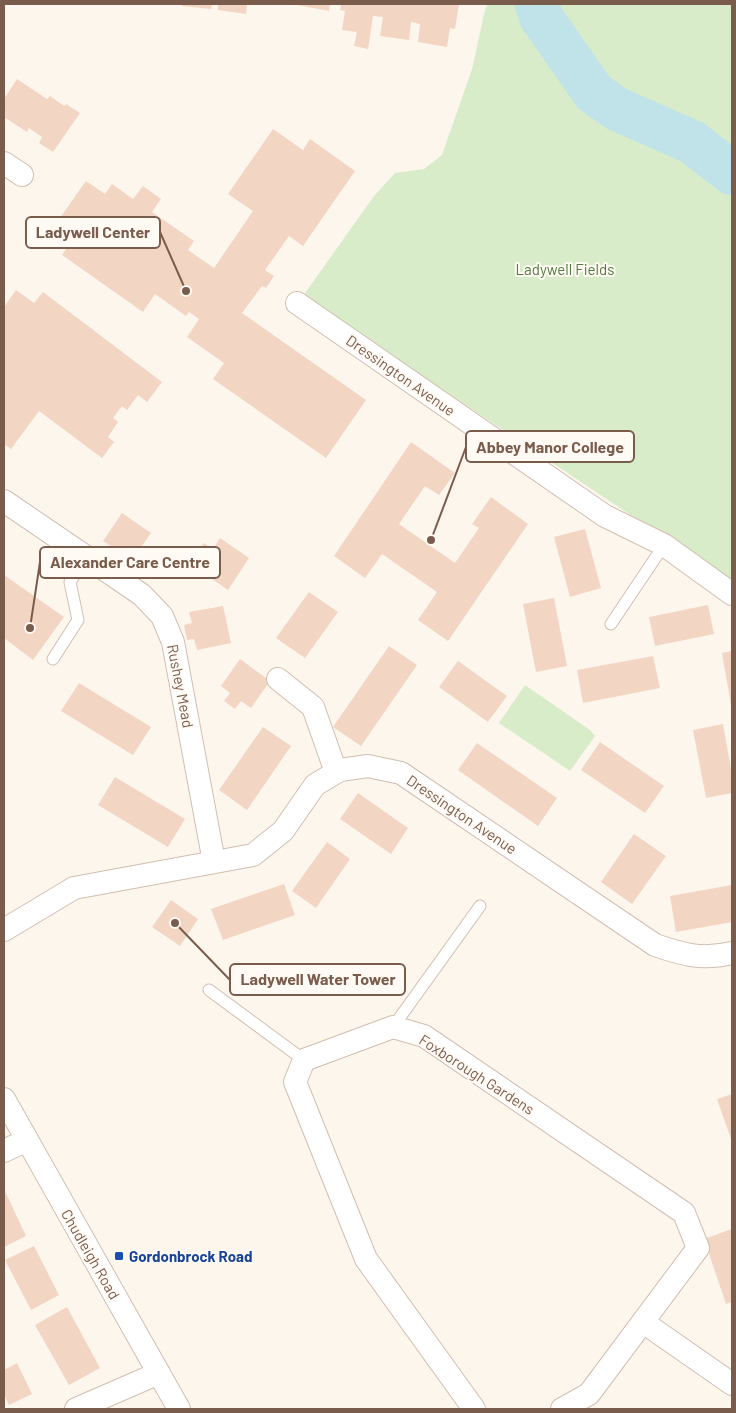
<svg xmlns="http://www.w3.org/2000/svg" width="736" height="1413" viewBox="0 0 736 1413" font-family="Barlow,sans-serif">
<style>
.green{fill:#d8ecc9}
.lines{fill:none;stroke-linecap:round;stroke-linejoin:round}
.river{stroke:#bfe3e8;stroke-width:44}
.building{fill:#f3d5c3}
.service-casing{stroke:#d1beb0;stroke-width:13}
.minor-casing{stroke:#d1beb0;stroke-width:24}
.service{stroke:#fff;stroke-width:11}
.minor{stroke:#fff;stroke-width:22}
.transit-dot{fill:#1a4fb4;stroke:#fffaf3;stroke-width:2}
.labels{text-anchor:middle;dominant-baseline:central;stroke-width:4;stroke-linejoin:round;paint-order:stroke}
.park-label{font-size:15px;fill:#537a41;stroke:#fffaf3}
.street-label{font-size:15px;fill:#7a5c4d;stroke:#fffaf3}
.transit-label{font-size:15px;font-weight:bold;fill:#164399;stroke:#fffaf3;text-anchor:start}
.leader{fill:none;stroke:#7a5c4d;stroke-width:2}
.callout-dot{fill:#7a5c4d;stroke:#fffaf3;stroke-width:2}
.callout{fill:#fffaf3;stroke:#7a5c4d;stroke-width:2}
.callout-label{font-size:16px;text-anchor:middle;font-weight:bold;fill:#7a5c4d}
</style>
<rect width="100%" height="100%" fill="#fdf6ec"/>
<path class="green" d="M488 4H732V583L303 296 374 196 395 173 424 169 442 155 472 69 485 10Z
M525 685 590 730 595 736 570 771 499 723Z"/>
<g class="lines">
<path class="river" d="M537 4 541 17 594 93 617 109 692 142 732 173"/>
</g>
<path class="building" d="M182 4H212L211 9 182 6Z
M218 4H247L246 14 218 10Z
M292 4H330L329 11Z
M341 4H459L455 29 450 28 447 47 418 42 420 24 411 22 409 40 380 36 383 17 373 16 368 49 354 46 357 32 342 30 345 11 340 10Z
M17 79 47 99 50 96 64 106 66 104 80 113 53 152 39 143 42 137 29 128 27 132 4 117V99Z
M273 129 303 150 310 139 355 171 303 246 289 236 265 270 274 276 266 288 262 286 242 313 366 400 326 458 213 379 224 363 187 337 199 319 189 312 186 316 155 294 143 312 62 255 69 245 50 232 86 181 105 194 112 184 133 199 143 186 161 199 152 212 194 241 188 250 214 268 253 211 228 194Z
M16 290 34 303 43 292 162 382 147 402 138 395 127 410 122 406 113 418 118 422 108 437 114 442 102 458 39 411 11 449 4 444V307Z
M411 442 455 473 439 495 425 486 399 524 455 563 479 528 472 524 491 497 528 524 448 641 418 620 437 592 382 554 365 578 334 556Z
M122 513 151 533 132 560 103 541Z
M585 529 601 588 570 597 554 537Z
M220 538 249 558 228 590 199 570 205 560 196 554 204 543 213 549Z
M4 575 64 617 33 660 4 638Z
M309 592 338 612 305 658 276 638Z
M554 598 567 666 536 672 523 604Z
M708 605 714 634 655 646 649 617Z
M223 606 231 643 197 650 194 639 187 640 184 625 192 623 189 612Z
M389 646 417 665 361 746 333 727Z
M732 651V705H731L722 653Z
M653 656 660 688 583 703 577 670Z
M240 659 270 681 251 708 241 701 235 709 224 701 230 693 221 686Z
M458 661 507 696 488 722 439 687Z
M79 683 151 727 133 755 61 711Z
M723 724 732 775V793L706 798 693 730Z
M263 727 291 746 247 810 219 790Z
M600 742 664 786 645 813 581 770Z
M477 743 557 798 538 826 458 770Z
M115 777 185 819 168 847 98 805Z
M358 793 408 828 391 854 340 819Z
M634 834 666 856 632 904 601 882Z
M327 842 350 859 316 908 292 891Z
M284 884 295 915 223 940 211 909Z
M732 885V922L676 932 670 896Z
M171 900 198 919 180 946 152 927Z
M732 1094V1142L717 1099Z
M4 1189 26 1236 4 1247Z
M732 1229V1302L726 1304 704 1239Z
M34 1246 59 1295 31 1310 5 1260Z
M67 1307 100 1368 69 1385 35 1325Z
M17 1363 32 1394 9 1405 4 1394V1370Z"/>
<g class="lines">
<defs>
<path id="service" d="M611 624 664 545
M53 659 78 620 70 582 86 558
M209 990 304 1060
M393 1027 480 906"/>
<path id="minor" d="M4 163 22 175
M297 303 605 516 664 545 732 594
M4 501 142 595 162 616 173 642 214 862
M278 679 313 707 336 772
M4 930 74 888 253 855 283 831 315 785 340 770 368 766 401 773 655 945C684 955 702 960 732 953
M4 1099 179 1409
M4 1151 27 1140
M643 1322 732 1384
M76 1409 159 1373
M474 1409 366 1259 295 1082 304 1060 393 1027 424 1036 684 1213 698 1248 589 1394 562 1409"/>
</defs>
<use href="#service" class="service-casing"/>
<use href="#minor" class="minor-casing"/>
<use href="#service" class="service"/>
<use href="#minor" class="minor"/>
</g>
<rect class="transit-dot" x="114" y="1251" width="10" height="10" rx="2.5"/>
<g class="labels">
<g class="park-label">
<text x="565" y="269">Ladywell Fields</text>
</g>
<g class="street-label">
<text transform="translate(401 375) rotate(35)">Dressington Avenue</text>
<text transform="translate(181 686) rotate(79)">Rushey Mead</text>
<text transform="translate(462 814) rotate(34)">Dressington Avenue</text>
<text transform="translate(477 1074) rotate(33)">Foxborough Gardens</text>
<text transform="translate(91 1254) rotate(60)">Chudleigh Road</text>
</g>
<g class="transit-label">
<text x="129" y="1256">Gordonbrock Road</text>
</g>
</g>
<path class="leader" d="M186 291L160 232M431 540L466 447M30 628L40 562M175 923L230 980"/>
<g class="callout-dot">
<circle cx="186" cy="291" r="5"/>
<circle cx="431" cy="540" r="5"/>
<circle cx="30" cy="628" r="5"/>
<circle cx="175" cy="923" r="5"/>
</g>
<g class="callout">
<rect x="26" y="217" width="134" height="31" rx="5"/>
<rect x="466" y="431" width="168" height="31" rx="5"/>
<rect x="40" y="547" width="180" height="31" rx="5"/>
<rect x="230" y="964" width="175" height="31" rx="5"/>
</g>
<g class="callout-label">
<text x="93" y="238">Ladywell Center</text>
<text x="550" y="453">Abbey Manor College</text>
<text x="130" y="568">Alexander Care Centre</text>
<text x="318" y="985">Ladywell Water Tower</text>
</g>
<rect width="736" height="1413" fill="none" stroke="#7a5c4d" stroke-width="10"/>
</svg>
